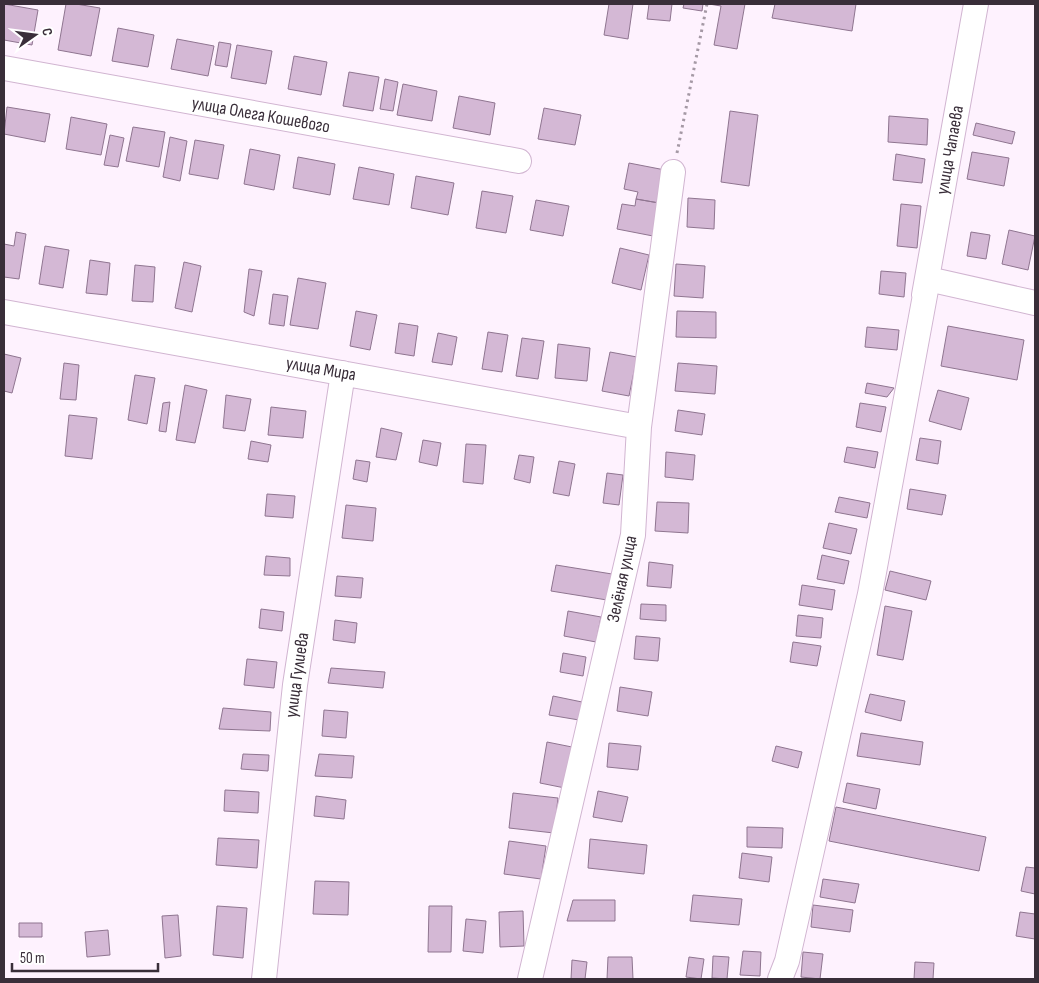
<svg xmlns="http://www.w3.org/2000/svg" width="1039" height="983" viewBox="0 0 1039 983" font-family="'Sofia Sans Condensed',sans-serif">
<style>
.building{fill:#d4b8d5;stroke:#8f7590}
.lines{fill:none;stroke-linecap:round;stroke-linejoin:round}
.street-casing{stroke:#d1b5d1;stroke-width:26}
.path{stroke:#a599a5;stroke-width:3;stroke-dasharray:2.5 4;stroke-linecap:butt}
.street{stroke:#fff;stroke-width:24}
.labels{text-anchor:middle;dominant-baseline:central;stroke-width:4.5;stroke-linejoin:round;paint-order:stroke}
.street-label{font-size:18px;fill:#392e39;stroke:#fff}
</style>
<rect width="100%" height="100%" fill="#fef2fe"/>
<path class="building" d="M4 4 38 10 32 45 4 40Z
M66 4H76L100 8 91 56 58 50Z
M609 4H633L628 39 604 35Z
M649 4H672L670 21 647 19Z
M684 4H703L702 11 683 8Z
M709 4H745L737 49 714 45 721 6Z
M775 4H856L852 31 772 18Z
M118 28 154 35 148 67 112 61Z
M177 39 214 46 208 76 171 69Z
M219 42 231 44 227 67 215 65Z
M237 45 272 51 266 84 231 78Z
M294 56 327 62 321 95 288 89Z
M349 72 379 77 373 111 343 106Z
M385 79 398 82 393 111 380 109Z
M403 84 437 91 432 121 397 115Z
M459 96 495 103 490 135 453 128Z
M7 107 50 114 45 142 4 134Z
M544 108 581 115 575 145 538 139Z
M730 111 758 115 749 186 721 182Z
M889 116 928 119 927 145 888 142Z
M71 117 107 124 101 155 66 149Z
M976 123 1015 132 1012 144 973 135Z
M133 127 165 132 159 167 126 161Z
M110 135 124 138 118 167 104 165Z
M170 137 187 141 180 181 163 177Z
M195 140 224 145 218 179 189 174Z
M250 149 280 155 274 190 244 184Z
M972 152 1009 158 1004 186 967 179Z
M896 154 925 159 922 183 893 180Z
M298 157 335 164 330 195 293 188Z
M629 163 665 170 659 203 636 199 638 192 624 189Z
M359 167 394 174 389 205 353 199Z
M416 176 454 183 448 215 411 208Z
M482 191 513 196 506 233 476 228Z
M688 198 715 200 714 229 687 227Z
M636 199 659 203 653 236 617 229 622 204 635 206Z
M536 200 569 206 563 236 530 230Z
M901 204 921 206 917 248 897 246Z
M1009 230 1035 236 1028 270 1002 264Z
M16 232 26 234 19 279 4 277V244L14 246Z
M971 232 990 235 986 259 967 256Z
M45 246 69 250 63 288 39 284Z
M620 248 649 255 641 290 612 283Z
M90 260 110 263 107 295 86 293Z
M184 262 201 266 192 312 175 308Z
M676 264 705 266 703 298 674 296Z
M135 265 155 267 153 302 132 301Z
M249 269 262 271 254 316 244 312Z
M881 271 906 273 904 297 879 294Z
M298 278 326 283 318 329 290 325Z
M273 294 288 296 284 326 269 324Z
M356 311 377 315 370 350 350 346Z
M677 311 716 312V338L676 337Z
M399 323 418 326 414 356 395 353Z
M948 326 1024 340 1017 380 941 366Z
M867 327 899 330 897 350 865 347Z
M488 332 508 335 502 372 482 369Z
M438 333 457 337 452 365 432 362Z
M522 338 544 341 538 379 516 376Z
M558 344 590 348 587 381 555 378Z
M610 352 637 357 629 396 602 391Z
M4 354 21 358 12 393 4 391Z
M64 363 79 365 76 400 60 399Z
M678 363 717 366 715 394 675 391Z
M135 375 155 378 147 424 128 420Z
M867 383 894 388 887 397 865 393Z
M185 385 207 390 195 443 176 440Z
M938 390 969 398 961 430 929 421Z
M226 395 251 399 245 431 223 428Z
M170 402 166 432 159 431 163 403Z
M860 403 886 407 881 432 856 427Z
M271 407 306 411 303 438 268 435Z
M678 410 705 414 702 435 675 431Z
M69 415 97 418 92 459 65 456Z
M381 428 402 433 396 460 376 457Z
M920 438 941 441 938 464 916 460Z
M423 440 441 443 437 466 419 462Z
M251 441 271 445 268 462 248 459Z
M466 444 486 445 483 484 463 482Z
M847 447 878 452 875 468 844 462Z
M666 452 695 455 693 480 665 477Z
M519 455 534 457 530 483 514 479Z
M356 460 370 462 367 482 353 479Z
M559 461 575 464 569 496 553 493Z
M607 473 623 475 619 505 603 503Z
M910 489 946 495 942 515 907 509Z
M267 494 295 496 293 518 265 516Z
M839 497 870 503 867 518 835 512Z
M657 502 689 503 688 533 655 531Z
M346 505 376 508 373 541 342 538Z
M829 523 857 529 851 554 823 548Z
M822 555 849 561 844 584 817 579Z
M266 556 290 558V576L264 575Z
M649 562 673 565 671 588 647 586Z
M556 565 612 574 607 600 551 591Z
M890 571 931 581 926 600 885 590Z
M337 576 363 578 361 598 335 596Z
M802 585 835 590 832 610 799 605Z
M641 604 666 605V621L640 619Z
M885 606 912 611 903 660 877 655Z
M261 609 284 612 282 631 259 628Z
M568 611 601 617 596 642 564 636Z
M798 615 823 618 821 638 796 636Z
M335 620 357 623 355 643 333 640Z
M636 636 660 638 658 661 634 659Z
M793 642 821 646 817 666 790 662Z
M563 653 586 657 583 676 560 672Z
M247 659 277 662 274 688 244 685Z
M331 668 385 672 383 688 328 683Z
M620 687 652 692 648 716 617 711Z
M870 694 905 701 901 721 865 712Z
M553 696 582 702 579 720 549 715Z
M223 708 271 712 270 731 219 729Z
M324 710 348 712 346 738 322 736Z
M861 733 923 742 920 765 857 756Z
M547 742 572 747 565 788 540 783Z
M609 743 641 746 638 770 607 767Z
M776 746 802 752 798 768 772 761Z
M243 754 269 755 268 771 241 769Z
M319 754 354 756 352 778 315 776Z
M847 783 880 789 876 809 843 802Z
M225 790 259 792 258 813 224 811Z
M598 791 628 797 622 822 593 817Z
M513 793 558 798 554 833 509 828Z
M316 796 346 800 344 819 314 816Z
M836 807 986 837 979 871 829 841Z
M747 827 783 828 782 848 747 847Z
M218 838 259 840 257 868 216 865Z
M590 839 647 845 644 874 588 868Z
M509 841 546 846 541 879 504 874Z
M742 853 772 857 769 882 739 878Z
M1026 867 1035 868V894L1021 891Z
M823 879 859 884 855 903 820 897Z
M315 881 349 882 348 915 313 914Z
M693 895 742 899 739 925 690 921Z
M573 900H615V921H567Z
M813 905 853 910 850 932 811 927Z
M217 906 247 908 243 958 213 955Z
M429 906H452L451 952H428Z
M523 911 524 946 500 947 499 912Z
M1020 912 1035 914V939L1016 936Z
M178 915 181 956 165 958 162 916Z
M466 919 486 921 483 953 463 951Z
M19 923H42V937H19Z
M108 930 110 955 87 957 85 932Z
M743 951 761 952 760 976 740 975Z
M803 952 823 954 820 979 801 977Z
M713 956 729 957 727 979 712 978Z
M608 957H632L633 979H607Z
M689 957 704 959 701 979 686 977Z
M572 960 587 962 585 979H571Z
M915 962 934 963 933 979H914Z"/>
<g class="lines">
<defs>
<path id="street" d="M4 68 519 161
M924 295 976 4
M4 312 639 427
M264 979 295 685 343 373
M530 979 633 535 639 427 673 172
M780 979 787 961 870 594 928 279 1035 303"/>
</defs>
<use href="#street" class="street-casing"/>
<path class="path" d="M677 153 707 4"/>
<use href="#street" class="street"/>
</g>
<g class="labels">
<g class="street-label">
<text transform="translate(261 115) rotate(10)">улица Олега Кошевого</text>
<text transform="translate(950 150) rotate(-80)">улица Чапаева</text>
<text transform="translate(321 369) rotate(10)">улица Мира</text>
<text transform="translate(622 579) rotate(-78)">Зелёная улица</text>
<text transform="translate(297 675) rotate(-82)">улица Гулиева</text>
</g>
</g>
<rect width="1039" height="983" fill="none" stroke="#392e39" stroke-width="10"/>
<g transform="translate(35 35) rotate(76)" stroke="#ffffff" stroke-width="4" paint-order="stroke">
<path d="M0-4L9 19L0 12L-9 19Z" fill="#392e39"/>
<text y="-8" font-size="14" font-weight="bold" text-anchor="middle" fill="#392e39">С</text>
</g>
<path d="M12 963v8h146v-8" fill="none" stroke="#392e39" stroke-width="2.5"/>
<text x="20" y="963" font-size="15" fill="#392e39" stroke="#ffffff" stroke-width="4" paint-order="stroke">50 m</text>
</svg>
